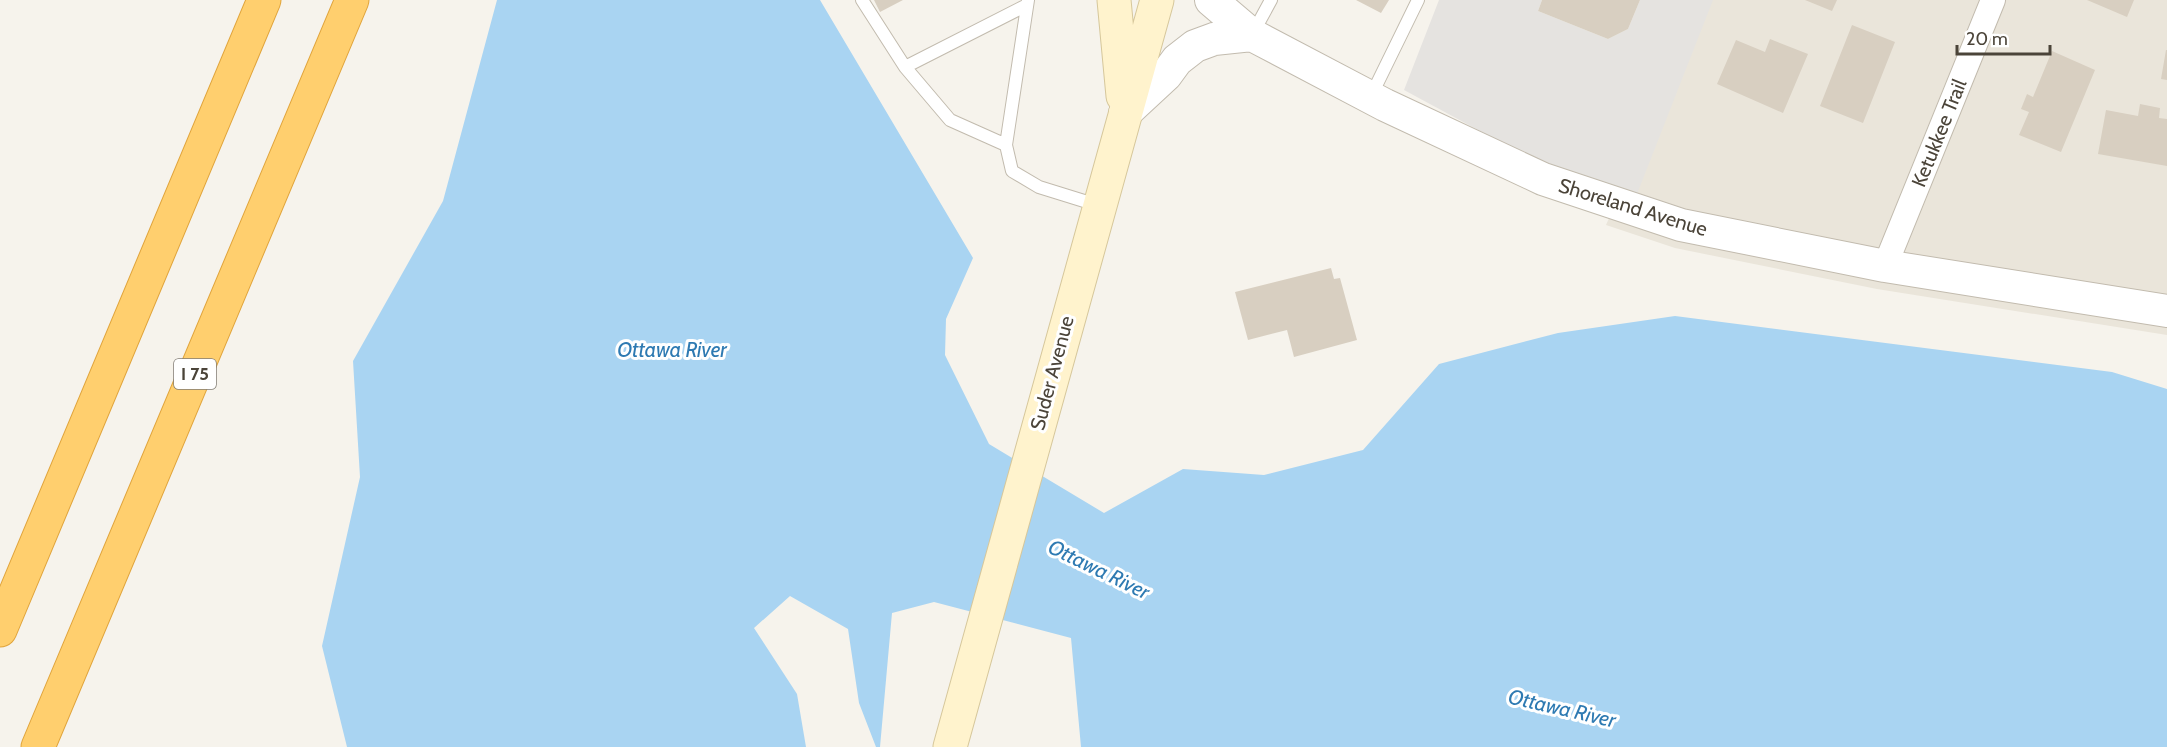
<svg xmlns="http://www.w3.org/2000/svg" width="2167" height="747" viewBox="0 0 2167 747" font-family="Cabin,sans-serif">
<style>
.residential{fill:#eae5da}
.parking{fill:#e5e3e0}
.water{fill:#a9d4f2}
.building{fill:#d8cfc1}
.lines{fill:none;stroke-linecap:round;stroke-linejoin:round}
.service-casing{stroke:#c2bbae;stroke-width:14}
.minor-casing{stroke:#c2bbae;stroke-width:26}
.tertiary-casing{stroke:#c2bbae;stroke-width:34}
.secondary-casing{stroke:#d6c79b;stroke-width:35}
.motorway-casing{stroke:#e0a43c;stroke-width:35}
.service{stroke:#fff;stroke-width:12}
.minor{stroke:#fff;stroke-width:24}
.tertiary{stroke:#fff;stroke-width:32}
.secondary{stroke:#fff3cd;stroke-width:33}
.motorway{stroke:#ffcf6e;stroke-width:33}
.labels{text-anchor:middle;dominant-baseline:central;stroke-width:6;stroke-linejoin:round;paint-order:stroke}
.shield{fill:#fff;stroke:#817c74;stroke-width:1.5}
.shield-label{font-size:18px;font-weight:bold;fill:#4b4439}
.street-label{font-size:20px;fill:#4b4439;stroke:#fff}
.water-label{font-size:21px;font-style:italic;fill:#2e7ab2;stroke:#fff}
</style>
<rect width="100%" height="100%" fill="#f6f3ec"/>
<path class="residential" d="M1703 0H2167V335L1877 289 1675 248 1606 225Z"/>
<path class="parking" d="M1439 0H1542L1538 11 1608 39 1628 29 1640 0H1713L1637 194 1567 173 1517 151 1404 90Z"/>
<path class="water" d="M497 0H820L973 258 946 319 945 355 989 444 1104 513 1183 469 1264 475 1363 450 1439 364 1558 333 1675 316 2112 372 2167 389V747H1081L1071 638 934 602 892 613 880 747H876L859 703 848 629 790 596 754 628 797 694 806 747H347L322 646 360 477 353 361 443 201Z"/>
<path class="building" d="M874 0H903L880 12Z
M1356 0H1389L1381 13Z
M1542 0H1640L1628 29 1608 39 1538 11Z
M1805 0H1837L1832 11Z
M2087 0H2134L2127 17Z
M1852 25 1895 42 1863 123 1820 106Z
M1770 39 1808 54 1783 113 1717 84 1736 40 1765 52Z
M2166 50H2167V80L2161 79Z
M2052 51 2095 70 2061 152 2019 135 2029 112 2021 109 2027 94 2033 97Z
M2140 104 2160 108 2159 118 2167 119V166L2098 154 2106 110 2138 116Z
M1331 268 1334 279 1340 278 1357 340 1294 357 1287 330 1248 340 1235 292Z"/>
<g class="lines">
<defs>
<path id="service" d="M862 0 905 67 950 120 1006 145
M1028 0 1006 145 1012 171 1039 187 1097 205
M1253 33 1271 0
M905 67 1027 5
M1371 96 1418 0"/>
<path id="minor" d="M1885 266 1993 0"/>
<path id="tertiary" d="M1211 0 1252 35 1385 105 1543 179 1681 225 1885 266 2167 311
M1125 113 1166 75 1177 60 1195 46 1214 39 1252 35"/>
<path id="secondary" d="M1114 0 1123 96
M950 747 1157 0"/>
<path id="motorway" d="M0 630 264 0
M38 747 352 0"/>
</defs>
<use href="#service" class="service-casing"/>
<use href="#minor" class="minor-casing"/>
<use href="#tertiary" class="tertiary-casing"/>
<use href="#secondary" class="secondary-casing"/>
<use href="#motorway" class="motorway-casing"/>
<use href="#service" class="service"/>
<use href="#minor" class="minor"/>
<use href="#tertiary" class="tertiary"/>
<use href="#secondary" class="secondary"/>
<use href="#motorway" class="motorway"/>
</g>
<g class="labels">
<rect class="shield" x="174" y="359" width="42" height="30" rx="4.5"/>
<g class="shield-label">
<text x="195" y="374">I 75</text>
</g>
<g class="street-label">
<text transform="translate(1939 133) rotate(-68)">Ketukkee Trail</text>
<text transform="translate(1633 207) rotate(17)">Shoreland Avenue</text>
<text transform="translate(1052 373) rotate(-75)">Suder Avenue</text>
</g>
<g class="water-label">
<text x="672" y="349">Ottawa River</text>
<text transform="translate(1099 569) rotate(26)">Ottawa River</text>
<text transform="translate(1562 708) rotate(13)">Ottawa River</text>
</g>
</g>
<path d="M1957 45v9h93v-9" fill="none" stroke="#4b4439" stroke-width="3"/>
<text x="1966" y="45" font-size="18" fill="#4b4439" stroke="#ffffff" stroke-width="4.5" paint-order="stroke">20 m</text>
</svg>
